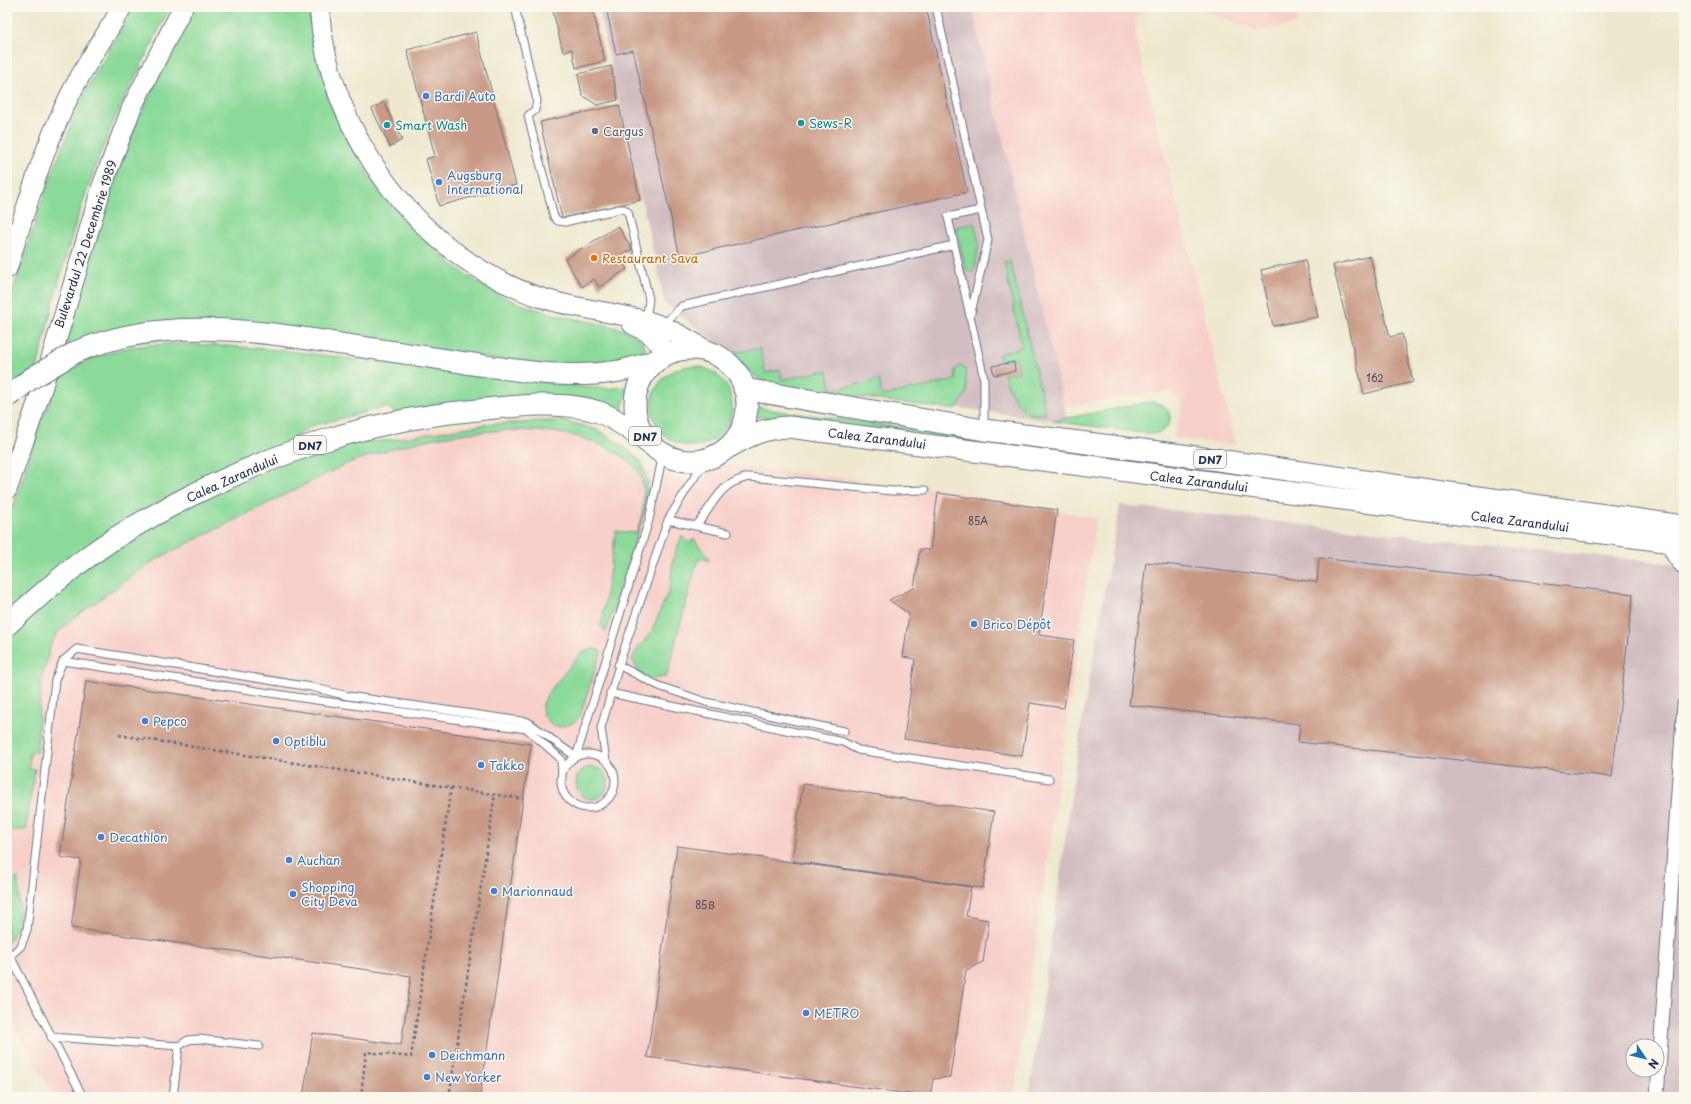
<svg xmlns="http://www.w3.org/2000/svg" width="1691" height="1104" viewBox="0 0 1691 1104" font-family="'Playpen Sans',sans-serif">
<style>
.built{fill:#f7d0c9}
.industrial{fill:#d2bec1;fill-rule:evenodd}
.green{fill:#8bda99;stroke:#53847c}
.building{fill:#c89a85}
.lines{fill:none;stroke-linecap:round;stroke-linejoin:round}
.service-casing{stroke:#657085;stroke-width:9}
.minor-casing{stroke:#657085;stroke-width:15}
.secondary-casing{stroke:#657085;stroke-width:21}
.primary-casing{stroke:#657085;stroke-width:23}
.path{stroke:#657085;stroke-width:2.5;stroke-dasharray:3 3;stroke-linecap:butt}
.service{stroke:#fff;stroke-width:7}
.minor{stroke:#fff;stroke-width:13}
.secondary{stroke:#fff;stroke-width:19}
.primary{stroke:#fff;stroke-width:21}
.primary-bridge-casing{stroke:#657085;stroke-width:23;stroke-linecap:butt}
.primary-bridge{stroke:#fff;stroke-width:21}
.shop-dot{fill:#3f7fe0;stroke:#fbf7ec;stroke-width:1.5}
.culture-dot{fill:#0f9aa8;stroke:#fbf7ec;stroke-width:1.5}
.service-dot{fill:#5c6f8a;stroke:#fbf7ec;stroke-width:1.5}
.food-dot{fill:#e8710a;stroke:#fbf7ec;stroke-width:1.5}
.labels{text-anchor:middle;dominant-baseline:central;stroke-width:3;stroke-linejoin:round;paint-order:stroke}
.number-label{font-size:10px;fill:#464a68}
.shield{fill:#fbf7ec;stroke:#5e6b89;stroke-width:1}
.shield-label{font-size:11px;font-weight:bold;fill:#1b2f5e}
.shop-label{font-size:12px;fill:#366cbe;stroke:#fbf7ec;text-anchor:start}
.culture-label{font-size:12px;fill:#0d838f;stroke:#fbf7ec;text-anchor:start}
.service-label{font-size:12px;fill:#4e5e75;stroke:#fbf7ec;text-anchor:start}
.street-label{font-size:12px;fill:#1b2f5e;stroke:#fbf7ec}
.food-label{font-size:12px;fill:#c56008;stroke:#fbf7ec;text-anchor:start}
</style>
<rect width="100%" height="100%" fill="#fbf7ec"/>
<filter id="ink" filterUnits="userSpaceOnUse"><feTurbulence type="fractalNoise" baseFrequency=".025" numOctaves="2"/><feDisplacementMap in="SourceGraphic" scale="8" xChannelSelector="R" yChannelSelector="G"/><feConvolveMatrix kernelMatrix="1 2 1 2 8 2 1 2 1" color-interpolation-filters="sRGB"/></filter>
<filter id="wash" filterUnits="userSpaceOnUse"><feTurbulence type="fractalNoise" baseFrequency=".012" numOctaves="4" result="noise"/><feDisplacementMap in="SourceGraphic" scale="16" xChannelSelector="R" yChannelSelector="G"/><feGaussianBlur stdDeviation="0.9" result="paint"/><feColorMatrix in="noise" values="0 0 0 0 0 0 0 0 0 0 0 0 0 0 0 0 0 1.4 0 .05"/><feComposite in="paint" operator="in"/></filter>
<g filter="url(#wash)">
<rect width="100%" height="100%" fill="#eee9ce"/>
<path class="built" d="M963 7H1144L1135 21 1137 42 1236 445 1173 438 1183 407 1181 401 1170 392H1162L1053 408Z
M1195 7H1295L1298 24 1257 31Z
M537 419H565L598 429 630 449 640 459 649 472 673 480 696 481 720 464 925 487 1096 518 1014 1097H54L7 1014V834L44 624 144 554 272 492 370 457 406 432 472 424Z"/>
<path class="industrial" d="M598 7H972L1068 423 760 380 730 353 665 303Z
M1120 505 1684 565V1097H1029L1080 733ZM1633 1046H1657V1070H1633Z"/>
<path class="green" d="M134 7H170L114 120 95 167 74 228 54 300 37 368 7 389V309L48 184 84 94Z
M195 7H313C313 28 314 50 321 70 332 106 348 143 368 174 398 221 464 283 515 302 538 311 562 316 585 321 602 324 620 327 635 335 639 337 642 342 645 346V355L590 371 271 330 62 349C84 277 105 203 133 133 151 89 173 48 195 7Z
M974 223 979 242 975 268 972 272 967 271 965 266 956 227Z
M1010 261 1046 414H1029C1016 403 1008 391 1004 374L1019 372 1016 359 1001 362 999 354 1022 347 1004 262Z
M165 344C283 344 398 368 515 379 546 382 601 393 630 386L623 404V420L611 410 397 413 386 407 311 426 284 445 7 615V519L16 499 39 428 59 379 71 369 91 359 130 347Z
M760 348 765 373 780 370 782 380 827 370 832 390 879 380 882 396 956 380C955 372 953 369 961 365L965 368 967 393 957 408 950 409 772 386C757 382 742 363 731 353Z
M652 406a40 40 0 1 1 80 0a40 40 0 1 1-80 0Z
M1149 402C1174 401 1179 431 1152 434L1052 421Z
M752 406 772 410 1430 499 1294 488 769 418 751 417Z
M537 421H565L598 430 625 448 641 462 648 481 645 510 606 632 601 627 616 531 636 533C643 516 648 491 639 473 630 454 586 437 566 434 532 428 488 430 454 435 420 439 378 453 346 464L153 561 71 620 58 632 51 644 41 681 37 752H30L29 769H35L26 830H7V627L139 527 329 443 384 441 489 424 524 423Z
M682 536 689 543 694 539 710 560 698 559 666 677 651 679 641 676 632 659 638 648 652 631 670 587 673 559Z
M593 649 601 651 580 716C573 725 565 727 554 727L543 715 542 706 548 693 581 653Z
M576 783a16 16 0 1 1 32 0a16 16 0 1 1-32 0Z
M18 878C19 901 24 925 7 943V881Z"/>
<g id="blocks">
<path class="building" d="M552 7H592L605 61 576 68 572 49 563 52Z
M627 7H926L967 192 680 257 633 50 616 54 607 12Z
M476 32 516 185 439 206 426 159 435 156 407 50Z
M611 66 618 100 597 105 582 95 578 74Z
M384 102 402 140 390 147 372 109Z
M619 105 640 200 562 218 540 122Z
M618 226 632 249 620 256 627 269 599 287 594 279 582 287 565 259Z
M1370 256 1390 337 1402 334 1413 382 1364 394 1333 265Z
M1305 260 1318 317 1273 326 1261 270Z
M1014 362 1015 371 994 375 992 366Z
M938 493 1057 510 1039 635 1074 640 1064 708 1030 703 1022 756 904 739 915 659 903 657 909 614 889 600 914 588 920 549 930 550Z
M1319 558 1633 594 1612 777 1298 742 1300 724 1129 705 1146 562 1317 582Z
M86 681 531 744 480 1097H303L313 1033 401 1045 411 976 71 928 81 860 60 857Z
M803 784 994 812 983 888 792 861Z
M677 846 971 887 966 916 989 920 983 962 966 970 950 1077 933 1079 930 1097 647 1057Z"/>
</g>
</g>
<g filter="url(#ink)">
<use href="#blocks" fill-opacity="0" stroke="#657085" stroke-width="1"/>
<g class="lines">
<defs>
<path id="service" d="M515 7 537 101 535 110 528 116 554 217 558 221 565 222 619 209H624L628 212 649 299 646 321
M936 7 988 240 970 317
M981 210 948 217 984 379V428
M663 325 682 306 954 245
M668 520 728 533
M696 526C714 505 718 483 749 477L892 491 925 490
M63 661 309 699 527 729 561 759 562 778
M618 665 659 686 706 702 844 731
M610 693 843 742 858 750 1049 779
M561 781a27 27 0 1 1 54 0a27 27 0 1 1-54 0Z
M606 761 601 728 622 655 668 520 690 484 698 472 715 456
M7 950 83 1097
M10 956 21 946 27 930 55 680 63 661 77 649 311 687 348 696 528 722 576 757 649 520 663 454
M51 1037 179 1046 188 1040 199 1039 259 1046
M173 1097 179 1046"/>
<path id="minor" d="M1657 1097 1684 705"/>
<path id="secondary" d="M319 7C328 134 421 259 542 298 579 310 618 312 654 323 675 330 694 343 713 354
M7 269C26 209 43 147 72 91 87 62 106 35 122 7
M632 324 649 333 669 354
M7 490 42 389 102 186 132 107 183 7"/>
<path id="primary" d="M635 405a56 56 0 1 1 112 0a56 56 0 1 1-112 0Z
M76 352C159 316 254 330 341 344 383 350 424 356 466 363 515 370 564 379 613 372 629 370 645 364 660 359
M744 389 984 430 1182 455 1676 525
M729 447C750 435 764 428 789 427L1672 542
M1674 530C1669 542 1675 554 1684 563
M7 625C38 597 69 569 103 546 131 527 161 511 190 496 280 451 367 421 468 411 506 407 562 399 599 412 618 419 634 433 650 444"/>
</defs>
<use href="#service" class="service-casing"/>
<use href="#minor" class="minor-casing"/>
<use href="#secondary" class="secondary-casing"/>
<use href="#primary" class="primary-casing"/>
<path class="path" d="M119 735 523 799
M361 1097 366 1052 411 1057 451 787
M449 1097 495 794"/>
<use href="#service" class="service"/>
<use href="#minor" class="minor"/>
<use href="#secondary" class="secondary"/>
<use href="#primary" class="primary"/>
<defs>
<path id="primary-bridge" d="M7 397 32 378 76 352"/>
</defs>
<use href="#primary-bridge" class="primary-bridge-casing"/>
<use href="#primary-bridge" class="primary-bridge"/>
</g>
</g>
<g class="shop-dot">
<circle cx="426" cy="96" r="4"/>
<circle cx="439" cy="182" r="4"/>
<circle cx="974" cy="624" r="4"/>
<circle cx="145" cy="721" r="4"/>
<circle cx="276" cy="741" r="4"/>
<circle cx="481" cy="765" r="4"/>
<circle cx="101" cy="837" r="4"/>
<circle cx="289" cy="860" r="4"/>
<circle cx="494" cy="891" r="4"/>
<circle cx="293" cy="894" r="4"/>
<circle cx="806" cy="1013" r="4"/>
<circle cx="432" cy="1055" r="4"/>
<circle cx="427" cy="1077" r="4"/>
</g>
<g class="culture-dot">
<circle cx="801" cy="123" r="4"/>
<circle cx="387" cy="125" r="4"/>
</g>
<circle class="service-dot" cx="595" cy="131" r="4"/>
<circle class="food-dot" cx="594" cy="258" r="4"/>
<g class="labels">
<g class="number-label">
<text x="1375" y="377">162</text>
<text x="978" y="520">85A</text>
<text x="705" y="904">85B</text>
</g>
<g class="shield">
<rect x="629" y="427" width="32" height="18" rx="3"/>
<rect x="294" y="436" width="32" height="18" rx="3"/>
<rect x="1194" y="450" width="32" height="18" rx="3"/>
</g>
<g class="shield-label">
<text x="645" y="436">DN7</text>
<text x="310" y="445">DN7</text>
<text x="1210" y="459">DN7</text>
</g>
<g class="shop-label">
<text x="434" y="96">Bardi Auto</text>
<text x="447" y="175">Augsburg<tspan x="447" dy="14">International</tspan></text>
<text x="982" y="624">Brico Dépôt</text>
<text x="153" y="721">Pepco</text>
<text x="284" y="741">Optiblu</text>
<text x="489" y="765">Takko</text>
<text x="109" y="837">Decathlon</text>
<text x="297" y="860">Auchan</text>
<text x="301" y="887">Shopping<tspan x="301" dy="14">City Deva</tspan></text>
<text x="502" y="891">Marionnaud</text>
<text x="814" y="1013">METRO</text>
<text x="440" y="1055">Deichmann</text>
<text x="435" y="1077">New Yorker</text>
</g>
<g class="culture-label">
<text x="809" y="123">Sews-R</text>
<text x="395" y="125">Smart Wash</text>
</g>
<g class="service-label">
<text x="603" y="131">Cargus</text>
</g>
<g class="street-label">
<text transform="translate(85 244) rotate(-72)">Bulevardul 22 Decembrie 1989</text>
<text transform="translate(877 438) rotate(7)">Calea Zarandului</text>
<text transform="translate(232 478) rotate(-24)">Calea Zarandului</text>
<text transform="translate(1199 481) rotate(7)">Calea Zarandului</text>
<text transform="translate(1520 521) rotate(7)">Calea Zarandului</text>
</g>
<g class="food-label">
<text x="602" y="258">Restaurant Sava</text>
</g>
</g>
<rect width="1691" height="1104" fill="none" stroke="#fbf7ec" stroke-width="24"/>
<g transform="translate(1645 1058) rotate(125)"><circle r="19" fill="#fbf7ec" stroke="#a1a7b3"/>
<path d="M0-3L7 15L0 10L-7 15Z" fill="#1f6fb2"/>
<text y="-6" font-size="11" font-weight="bold" text-anchor="middle" fill="#1b2f5e">N</text>
</g>
</svg>
